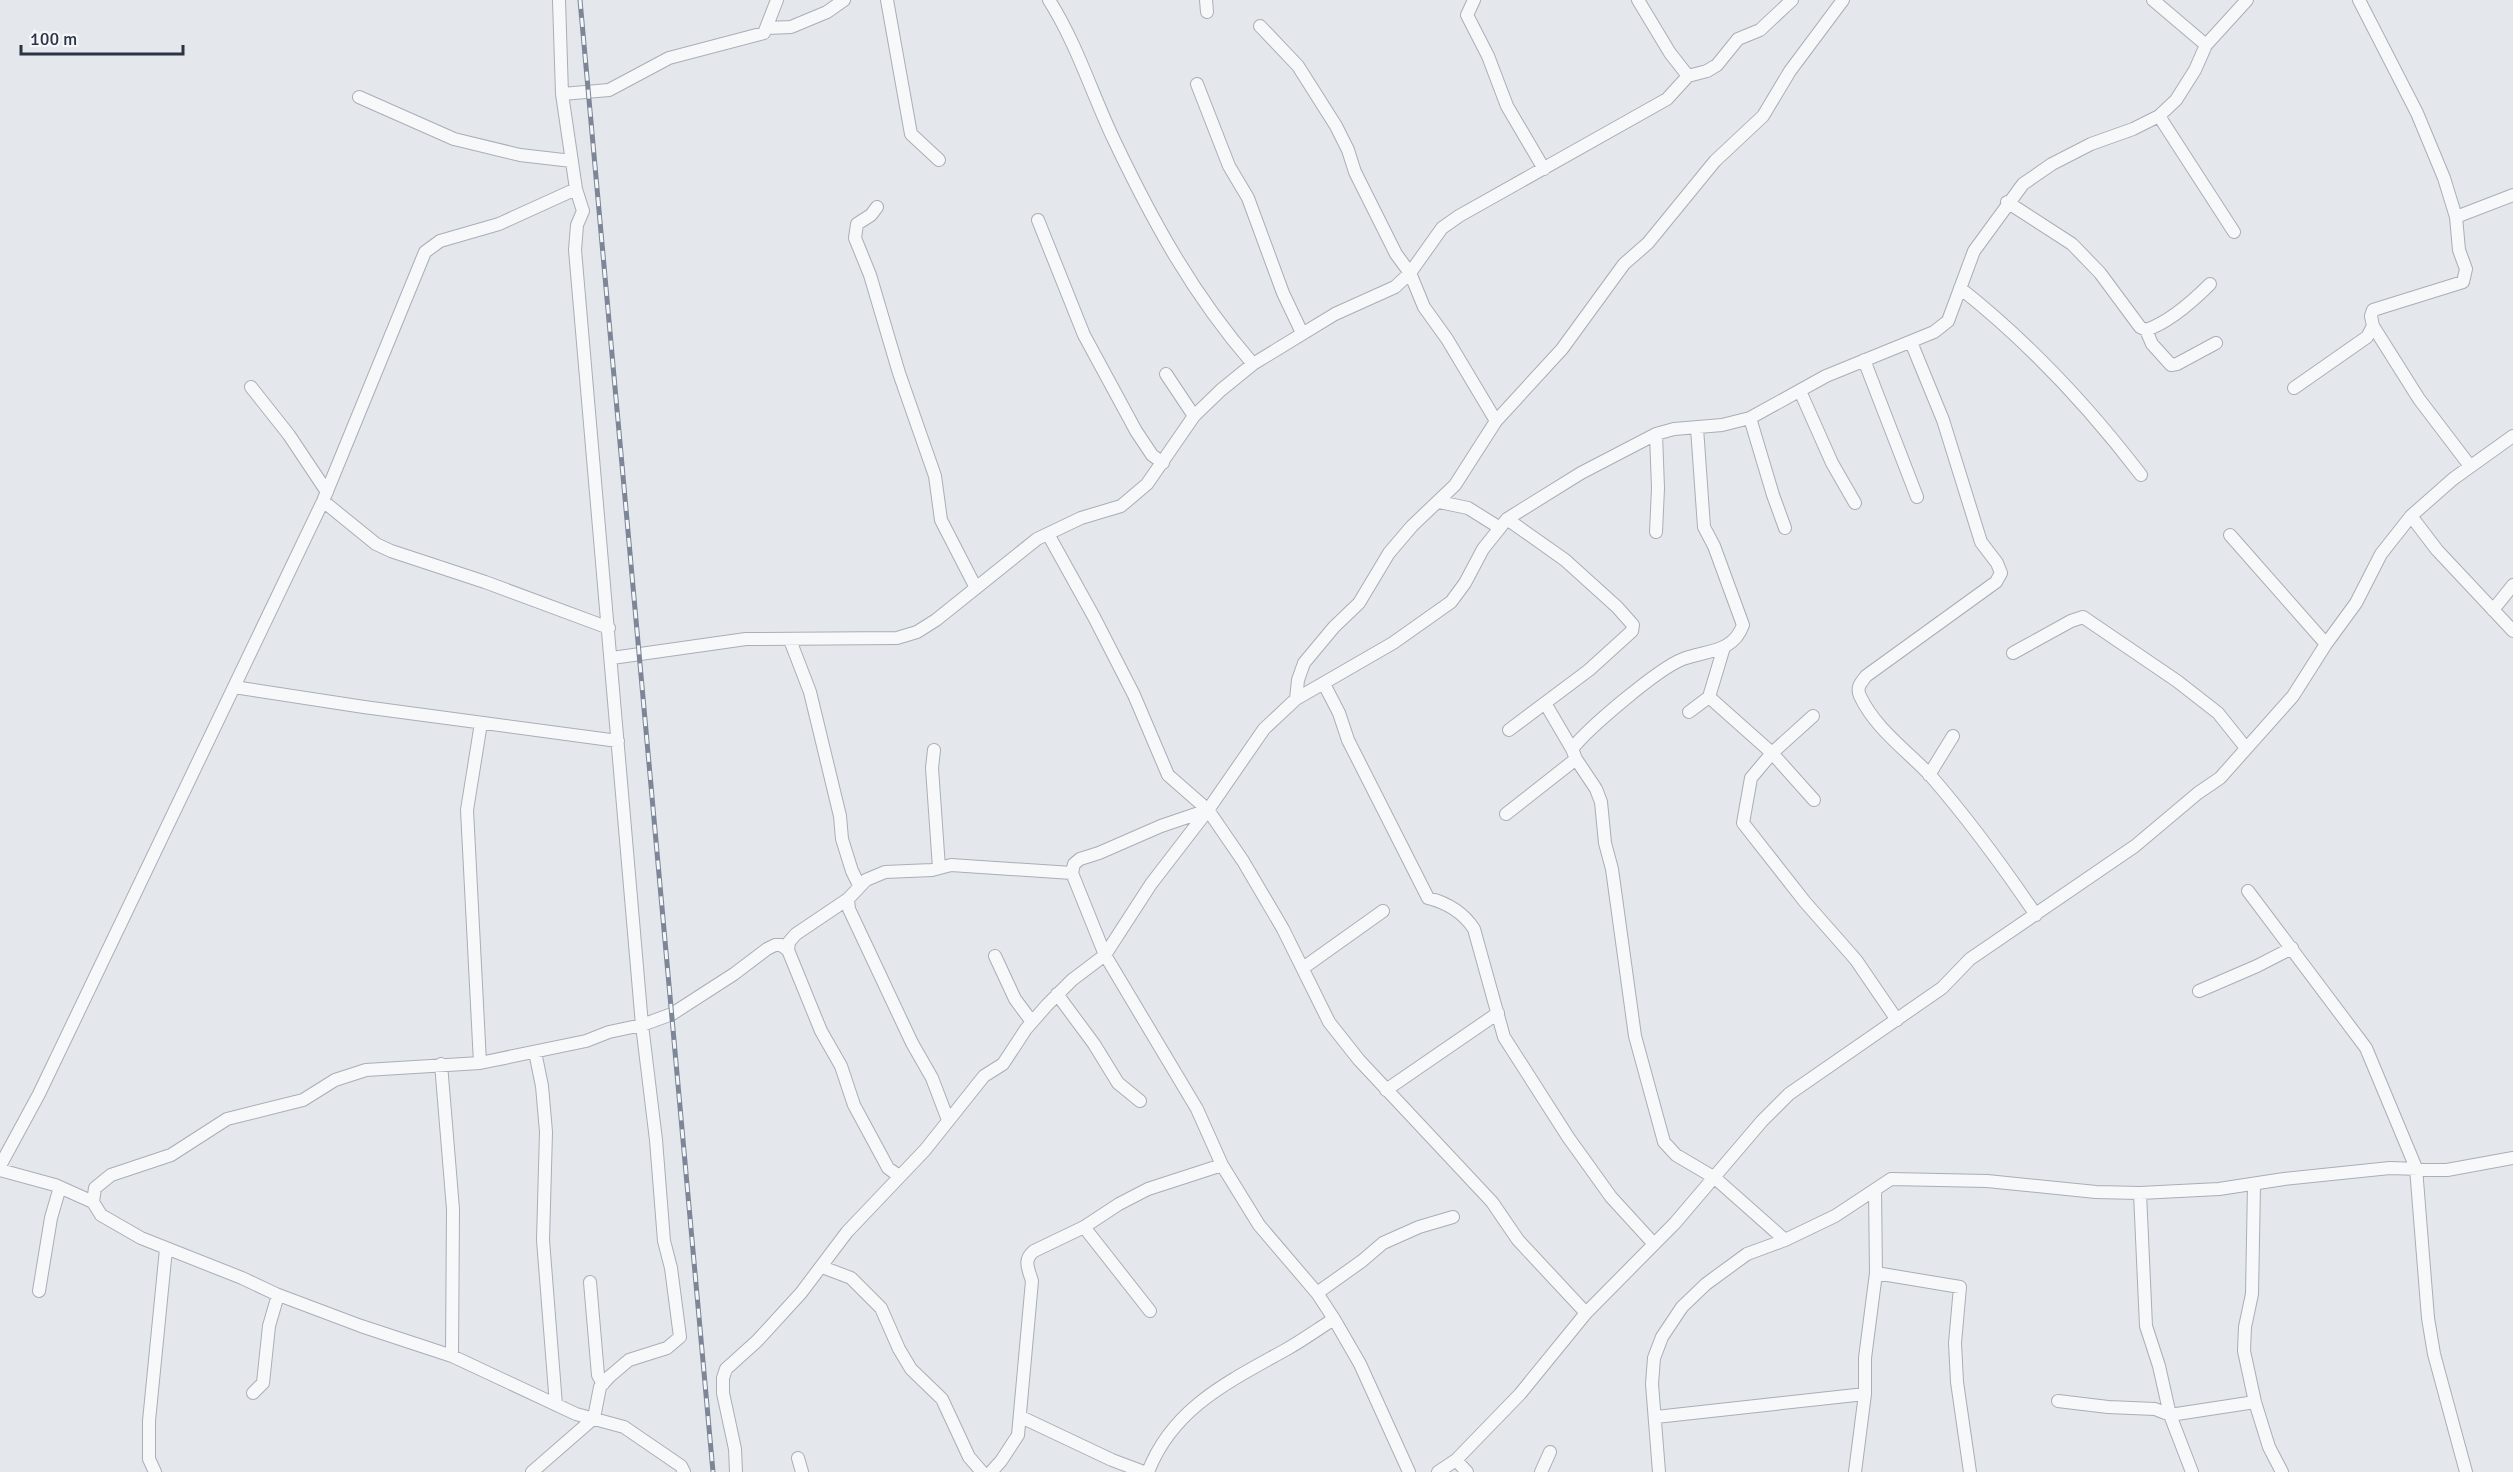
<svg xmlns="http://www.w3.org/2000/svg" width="2513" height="1472" viewBox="0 0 2513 1472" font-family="Signika,sans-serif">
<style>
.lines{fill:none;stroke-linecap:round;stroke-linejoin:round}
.minor-casing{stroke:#a9aeb7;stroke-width:14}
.minor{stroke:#f7f8fa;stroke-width:12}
.rail-casing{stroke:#7d8696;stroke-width:5}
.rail{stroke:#f4f6f9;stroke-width:3;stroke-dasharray:9;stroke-linecap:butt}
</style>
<rect width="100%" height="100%" fill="#e4e7ec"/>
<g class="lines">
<defs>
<path id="minor" d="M887 0 911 134 939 160
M1049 0C1077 44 1092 94 1114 140 1153 222 1193 295 1253 364
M1206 0 1207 12
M1474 0 1467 15 1488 56 1507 106 1544 169
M1638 0 1670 53 1688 76
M2153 0 2206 45
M2359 0 2417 113 2444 178 2456 217 2459 250 2466 269 2463 282 2373 310 2371 316 2373 326 2419 399 2470 466
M1260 26 1298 66 1336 126 1348 150 1355 172 1396 254 1410 273 1424 307 1447 339 1496 421
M766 28 777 0
M1197 84 1229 166 1248 198 1283 293 1302 333
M562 94 609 90 669 58 764 33 766 28 791 27 827 12 844 0
M359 97 454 139 520 155 572 161
M2159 116 2234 232
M2007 202 2072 244 2100 273 2140 327 2146 330C2170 322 2193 301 2210 284
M877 207 871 215 857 224 855 238 870 275 899 373 935 476 941 520 976 588
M2456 217 2513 195
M1038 220 1084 335 1136 431 1152 455 1163 463
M1960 288C2027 341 2089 407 2141 475
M2146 330 2152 344 2171 365 2177 364 2216 343
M1911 342 1943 420 1981 542 1997 563 2001 573 1996 582 1866 676C1861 683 1856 687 1860 696 1875 728 1906 750 1930 775 1970 821 2002 865 2036 915
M1864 360 1917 497
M1166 374 1194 416
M251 387 289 435 327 492
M2294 388 2367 337 2373 326
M1800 391 1832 463 1855 503
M1750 418 1773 495 1785 528
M1697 428 1704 527 1714 546 1743 625C1733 653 1707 650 1683 659 1659 668 1588 728 1572 749L1576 759 1596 789 1601 802 1605 843 1612 869 1635 1036 1664 1142 1676 1155 1715 1178 1785 1240
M323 501 376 544 391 551 485 582 609 628
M1439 502 1468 508 1500 528
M2411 516 2437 550 2513 631
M1507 519 1565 560 1617 607 1633 625 1632 631 1589 670 1509 730
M1656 532 1658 488 1656 434
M1048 534 1094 617 1134 695 1168 775 1208 810 1243 861 1283 929 1329 1022 1359 1060 1492 1202 1518 1240 1586 1313
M2230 535 2326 644
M2493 610 2513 585
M790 640 810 692 840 816 842 839 852 871 859 885
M2013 653 2071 621 2083 617 2177 681 2218 713 2246 748
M612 658 746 639 897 638 917 632 936 620 1037 539 1081 518 1121 506 1147 484 1194 416 1221 390 1253 364 1335 314 1395 287 1410 273 1442 228 1459 216 1667 99 1688 76 1707 71 1717 65 1738 39 1760 30 1792 0
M1324 684 1339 713 1348 740 1428 898C1448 903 1463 912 1474 929L1504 1037 1568 1137 1611 1197 1654 1244
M234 687 364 707 618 741
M1709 697 1772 753 1813 716
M1296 699 1298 680 1304 663 1334 627 1359 603 1389 553 1412 526 1455 485 1496 421 1562 349 1624 264 1648 243 1715 161 1763 116 1790 71 1843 0
M1545 703 1572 749
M1689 712 1709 697 1724 647
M934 750 932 768 939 868
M1929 775 1953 736
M1814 800 1772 753 1751 778 1743 823 1805 902 1856 960 1897 1020
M1208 810 1161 826 1099 853 1080 859 1074 864 1072 873 1105 955 1197 1109 1222 1165 1259 1225 1317 1293 1334 1319 1360 1364 1409 1472
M1506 814 1576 759
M2248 891 2366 1048 2416 1168 2428 1318 2434 1354 2466 1472
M848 899 849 909 912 1043 932 1078 948 1120
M995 956 1015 999 1032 1022
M1303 968 1383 911
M2199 991 2257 966 2292 948
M1057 994 1094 1044 1118 1083 1140 1101
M535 1052 542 1086 546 1132 543 1240 556 1405
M480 1063 467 810 481 723
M441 1064 453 1209 452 1356
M1386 1090 1498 1013
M0 1166 39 1094 323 501 425 252 440 241 499 224 576 189
M0 1170 55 1185 93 1202 101 1215 141 1238 242 1278 276 1294 361 1326 452 1356 576 1414 624 1427 681 1466 684 1472
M899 1176 888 1168 854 1105 841 1066 821 1031 788 950 789 942 796 934 848 899 866 880 885 872 932 870 951 865 1072 873
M2254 1185 2252 1294 2245 1327 2244 1351 2255 1402 2269 1447 2282 1472
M1875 1190 1876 1273 1960 1287 1955 1343 1957 1382 1970 1472
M2140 1193 2146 1326 2159 1366 2170 1415 2192 1472
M93 1202 95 1188 111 1175 171 1155 227 1119 303 1100 335 1080 366 1070 480 1063 586 1041 609 1032 642 1025 672 1014 734 974 767 949 775 945H781L788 950
M1084 1227 1150 1311
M822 1267 851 1278 881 1308 899 1349 911 1369 942 1399 969 1457 982 1472
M590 1282 598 1375 603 1384
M39 1291 51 1218 60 1187
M1317 1293 1362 1261 1383 1243 1419 1227 1453 1217
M253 1393 263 1383 269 1326 278 1295
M2058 1401 2108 1407 2155 1409 2170 1415 2255 1402
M1021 1417 1112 1460 1144 1472
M1656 1417 1865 1394
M798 1458 802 1472
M1456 1460 1467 1472
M155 1472 149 1459V1421L166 1249
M532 1472 594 1418 600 1387 609 1377 629 1360 667 1348 680 1337 671 1268 664 1241 656 1140 642 1025 575 250 577 225 583 211 576 189 562 94 559 0
M736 1472 735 1449 723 1393V1378L726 1369 757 1341 801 1293 847 1232 925 1150 984 1076 1003 1064 1026 1029 1047 1005 1072 980 1105 955 1151 884 1208 810 1264 729 1296 699 1393 643 1451 602 1465 583 1483 549 1507 519 1581 473 1656 434 1674 429 1722 425 1750 418 1826 376 1934 332 1948 321 1974 251 2023 184 2052 164 2091 144 2133 129 2159 116 2176 100 2195 70 2206 45 2247 0
M991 1472 1001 1461 1018 1435 1032 1281C1028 1268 1023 1260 1034 1251L1084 1227 1119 1204 1148 1189 1222 1165
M1148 1472C1173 1407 1230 1381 1287 1349 1303 1340 1318 1329 1334 1319
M1438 1472 1456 1460 1520 1394 1586 1313 1675 1223 1762 1121 1789 1094 1942 988 1970 959 2135 846 2198 793 2220 778 2293 696 2326 644 2356 603 2381 554 2411 516 2453 479 2513 436
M1541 1472 1550 1452
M1659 1472 1652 1384 1654 1358 1662 1337 1682 1307 1706 1284 1747 1254 1785 1240 1835 1216 1891 1179 1987 1181 2096 1192 2140 1193 2219 1189 2284 1179 2390 1168 2447 1170 2513 1158
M1855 1472 1865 1394V1358L1876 1273"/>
</defs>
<use href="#minor" class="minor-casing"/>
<use href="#minor" class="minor"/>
<defs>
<path id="rail" d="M580 0 713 1472"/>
</defs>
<use href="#rail" class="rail-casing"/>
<use href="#rail" class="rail"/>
</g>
<path d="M21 45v9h162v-9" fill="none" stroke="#2b3445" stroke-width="3"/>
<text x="30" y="45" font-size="18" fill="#2b3445" stroke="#f4f6f9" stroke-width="4.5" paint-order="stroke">100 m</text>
</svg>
